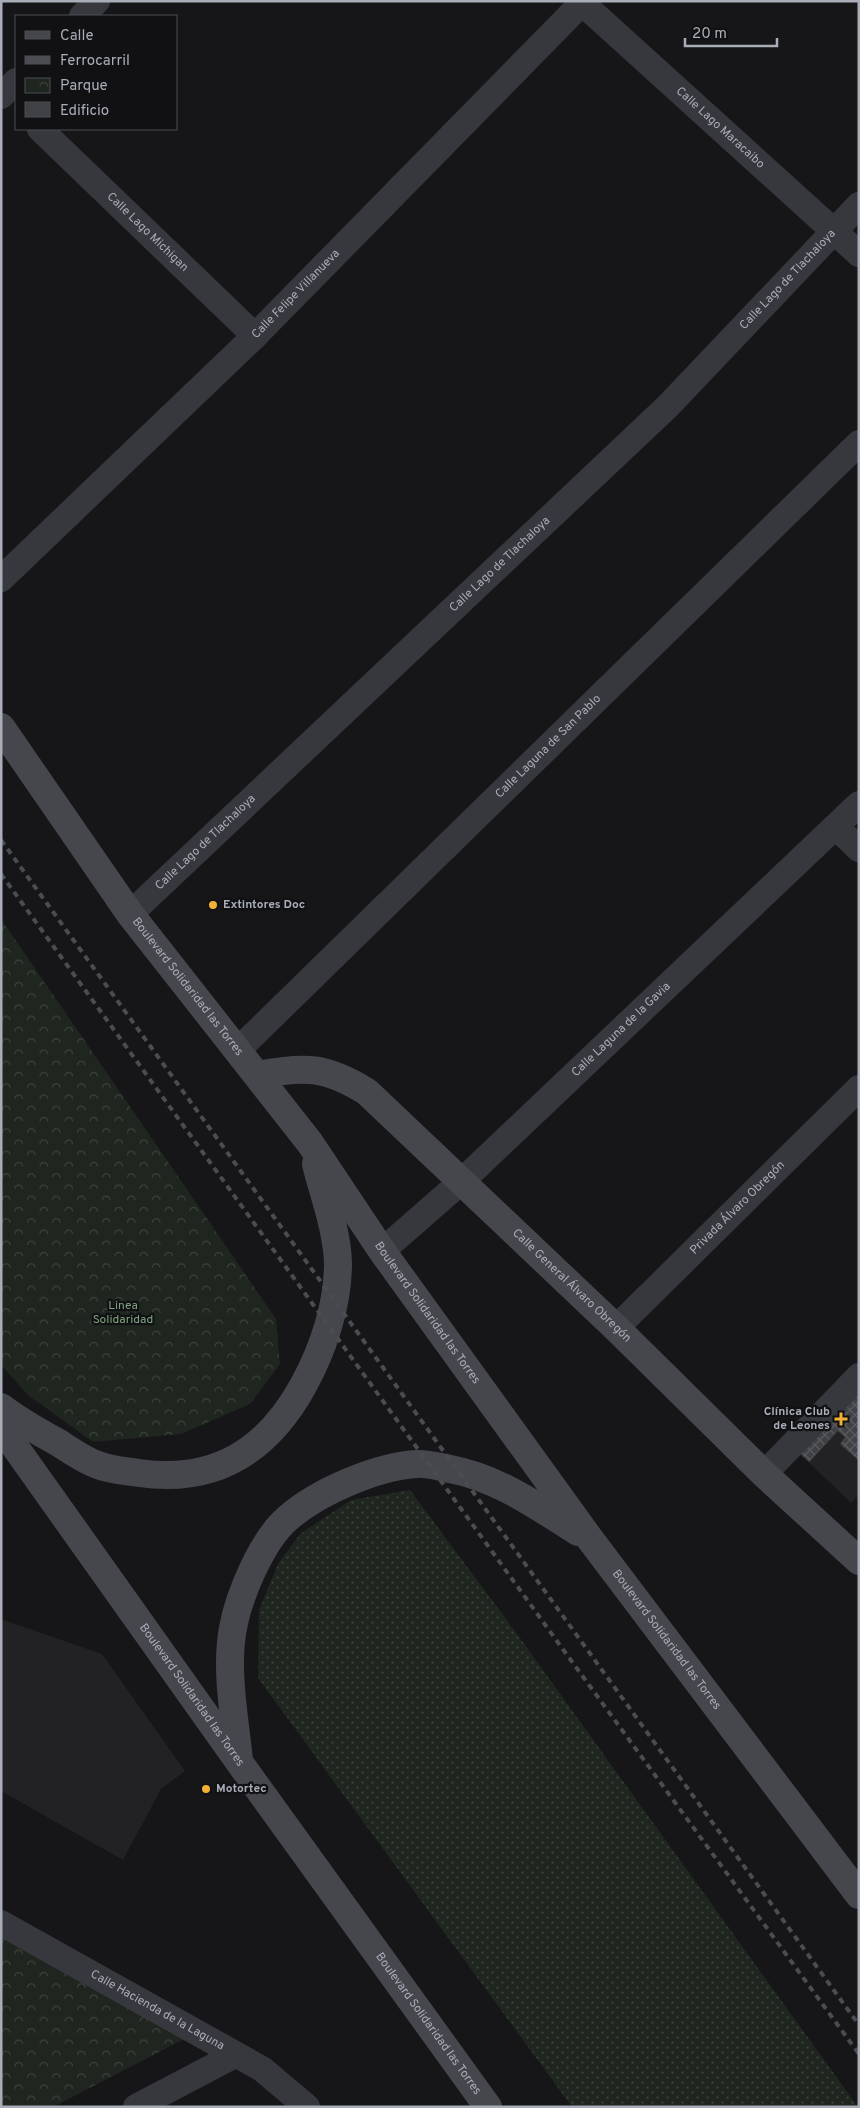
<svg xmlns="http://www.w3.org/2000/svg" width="860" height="2108" viewBox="0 0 860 2108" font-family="Overpass,sans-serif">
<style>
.built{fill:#222225}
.grass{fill:url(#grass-dots)}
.park{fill:url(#park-crowns)}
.building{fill:url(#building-cross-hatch);stroke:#303034}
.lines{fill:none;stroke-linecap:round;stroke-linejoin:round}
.street{stroke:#37383d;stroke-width:26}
.secondary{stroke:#45474d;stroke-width:28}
.rail{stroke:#4a4c52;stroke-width:4;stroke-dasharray:6 5;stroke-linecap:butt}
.poi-dot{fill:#f2b134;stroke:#111113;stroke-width:2}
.labels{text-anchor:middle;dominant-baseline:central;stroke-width:4.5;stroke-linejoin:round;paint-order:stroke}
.street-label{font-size:12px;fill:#a8adb8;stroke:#111113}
.poi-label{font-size:12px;font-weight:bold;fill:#a8adb8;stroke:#111113;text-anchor:start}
.park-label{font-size:12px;fill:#7fa381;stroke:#111113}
</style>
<defs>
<pattern id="grass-dots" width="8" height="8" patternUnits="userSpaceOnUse" patternTransform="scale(1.25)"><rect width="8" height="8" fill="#1e261f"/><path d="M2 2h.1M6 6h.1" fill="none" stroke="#3c433d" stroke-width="1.8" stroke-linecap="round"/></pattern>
<pattern id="park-crowns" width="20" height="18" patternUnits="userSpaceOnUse" patternTransform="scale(1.25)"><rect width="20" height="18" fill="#1e261f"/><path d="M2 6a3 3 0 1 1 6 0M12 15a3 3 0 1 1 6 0" fill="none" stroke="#3c433d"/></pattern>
<pattern id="building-cross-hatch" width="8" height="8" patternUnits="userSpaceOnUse" patternTransform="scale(1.25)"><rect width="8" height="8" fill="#404145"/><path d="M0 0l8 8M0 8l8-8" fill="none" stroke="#595a5e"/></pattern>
</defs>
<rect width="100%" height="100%" fill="#161618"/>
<path class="built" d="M859 1383V1495L851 1503 795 1449Z
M1 1619 102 1654 185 1771 161 1789 123 1860 1 1791Z"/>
<path class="grass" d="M410 1490 509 1623 858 2107H572L258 1678 259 1610 278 1564 300 1534 351 1500Z"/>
<path class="park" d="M1 919 276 1319 280 1364 250 1404 181 1434 93 1442 28 1395 1 1365Z
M1 1929 188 2037 53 2107H1Z"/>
<path class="building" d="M859 1394V1461L840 1444 845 1437 838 1431 809 1462 795 1449Z"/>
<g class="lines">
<g class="street">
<path id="s1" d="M580 1 859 254"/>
<path d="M82 16 97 1"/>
<path d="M1 96 16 81"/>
<path id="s2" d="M40 129 255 336"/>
<path id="s3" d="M1 579 255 336 584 1"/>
<path d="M836 827 859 849"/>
<path id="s4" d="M130 914 668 406 859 205"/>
<path id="s5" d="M238 1050 859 443"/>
<path id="s6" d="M382 1251 462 1181 859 804"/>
<path id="s7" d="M616 1328 859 1088"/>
<path d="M764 1474 859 1376"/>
<path id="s8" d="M1 1923 262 2069 307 2107"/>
<path d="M136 2107 235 2055"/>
</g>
<g class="secondary">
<path id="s9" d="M1 727 130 914 310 1143 382 1251 590 1539 859 1895"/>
<path id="s10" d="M258 1075C304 1066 326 1066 367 1092L616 1328 764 1474 859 1561"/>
<path d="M1 1407C19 1421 39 1432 59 1443 71 1451 84 1460 98 1465 110 1470 126 1471 139 1473 215 1484 267 1451 303 1386 323 1350 338 1305 338 1263 337 1230 324 1196 316 1164"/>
<path id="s11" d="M1 1427 239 1762 488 2107"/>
<path d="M239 1761C235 1719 225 1670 233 1628 239 1595 262 1540 288 1518 319 1491 376 1467 416 1464 426 1463 440 1467 450 1469 498 1478 537 1506 578 1532"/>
</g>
<path class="rail" d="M1 840 859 2025
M1 874 562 1648 859 2054"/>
</g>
<g class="poi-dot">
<circle cx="213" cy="905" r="5"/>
<path d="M838.5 1411.5h5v5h5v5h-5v5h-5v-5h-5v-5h5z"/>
<circle cx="206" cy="1789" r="5"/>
</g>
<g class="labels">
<g class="street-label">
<text stroke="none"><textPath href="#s1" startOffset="189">Calle Lago Maracaibo</textPath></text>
<text stroke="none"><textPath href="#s2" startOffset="149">Calle Lago Michigan</textPath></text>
<text stroke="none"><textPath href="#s4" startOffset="914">Calle Lago de Tlachaloya</textPath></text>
<text stroke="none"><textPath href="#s3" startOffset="410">Calle Felipe Villanueva</textPath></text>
<text stroke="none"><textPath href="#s4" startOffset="509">Calle Lago de Tlachaloya</textPath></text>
<text stroke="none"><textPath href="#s5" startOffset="434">Calle Laguna de San Pablo</textPath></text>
<text stroke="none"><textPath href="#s4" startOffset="104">Calle Lago de Tlachaloya</textPath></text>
<text stroke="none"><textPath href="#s9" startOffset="320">Boulevard Solidaridad las Torres</textPath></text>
<text stroke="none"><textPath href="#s6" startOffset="326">Calle Laguna de la Gavia</textPath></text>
<text stroke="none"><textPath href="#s7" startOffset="171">Privada Álvaro Obregón</textPath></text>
<text stroke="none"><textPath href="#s10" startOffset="396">Calle General Álvaro Obregón</textPath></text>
<text stroke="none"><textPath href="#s9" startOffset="725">Boulevard Solidaridad las Torres</textPath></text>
<text stroke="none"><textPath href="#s9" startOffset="1130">Boulevard Solidaridad las Torres</textPath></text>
<text stroke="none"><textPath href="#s11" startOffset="329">Boulevard Solidaridad las Torres</textPath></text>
<text stroke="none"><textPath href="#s8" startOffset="179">Calle Hacienda de la Laguna</textPath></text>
<text stroke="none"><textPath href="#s11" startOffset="734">Boulevard Solidaridad las Torres</textPath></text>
</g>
<g class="poi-label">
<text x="223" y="905">Extintores Doc</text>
<text x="830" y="1412" text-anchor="end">Clínica Club<tspan x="830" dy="14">de Leones</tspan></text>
<text x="216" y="1789">Motortec</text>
</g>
<g class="park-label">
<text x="123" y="1306">Linea<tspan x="123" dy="14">Solidaridad</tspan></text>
</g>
</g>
<rect width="860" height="2108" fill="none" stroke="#a8adb8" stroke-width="5"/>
<rect x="15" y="15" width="162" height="115" fill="#111113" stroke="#4d4f55"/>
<rect x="25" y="31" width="25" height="8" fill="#45474d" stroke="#4d4f55"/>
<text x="60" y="40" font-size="15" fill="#a8adb8">Calle</text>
<rect x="25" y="56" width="25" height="8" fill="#4a4c52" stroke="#4d4f55"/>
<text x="60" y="65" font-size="15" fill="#a8adb8">Ferrocarril</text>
<rect x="25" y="78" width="25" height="15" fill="url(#park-crowns)" stroke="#4d4f55"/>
<text x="60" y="90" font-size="15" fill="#a8adb8">Parque</text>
<rect x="25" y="102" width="25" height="15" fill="#404145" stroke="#4d4f55"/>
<text x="60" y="115" font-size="15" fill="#a8adb8">Edificio</text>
<path d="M685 38v8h92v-8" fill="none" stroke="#a8adb8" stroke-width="2.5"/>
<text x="692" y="38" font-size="15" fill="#a8adb8" stroke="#111113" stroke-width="4" paint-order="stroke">20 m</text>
</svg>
